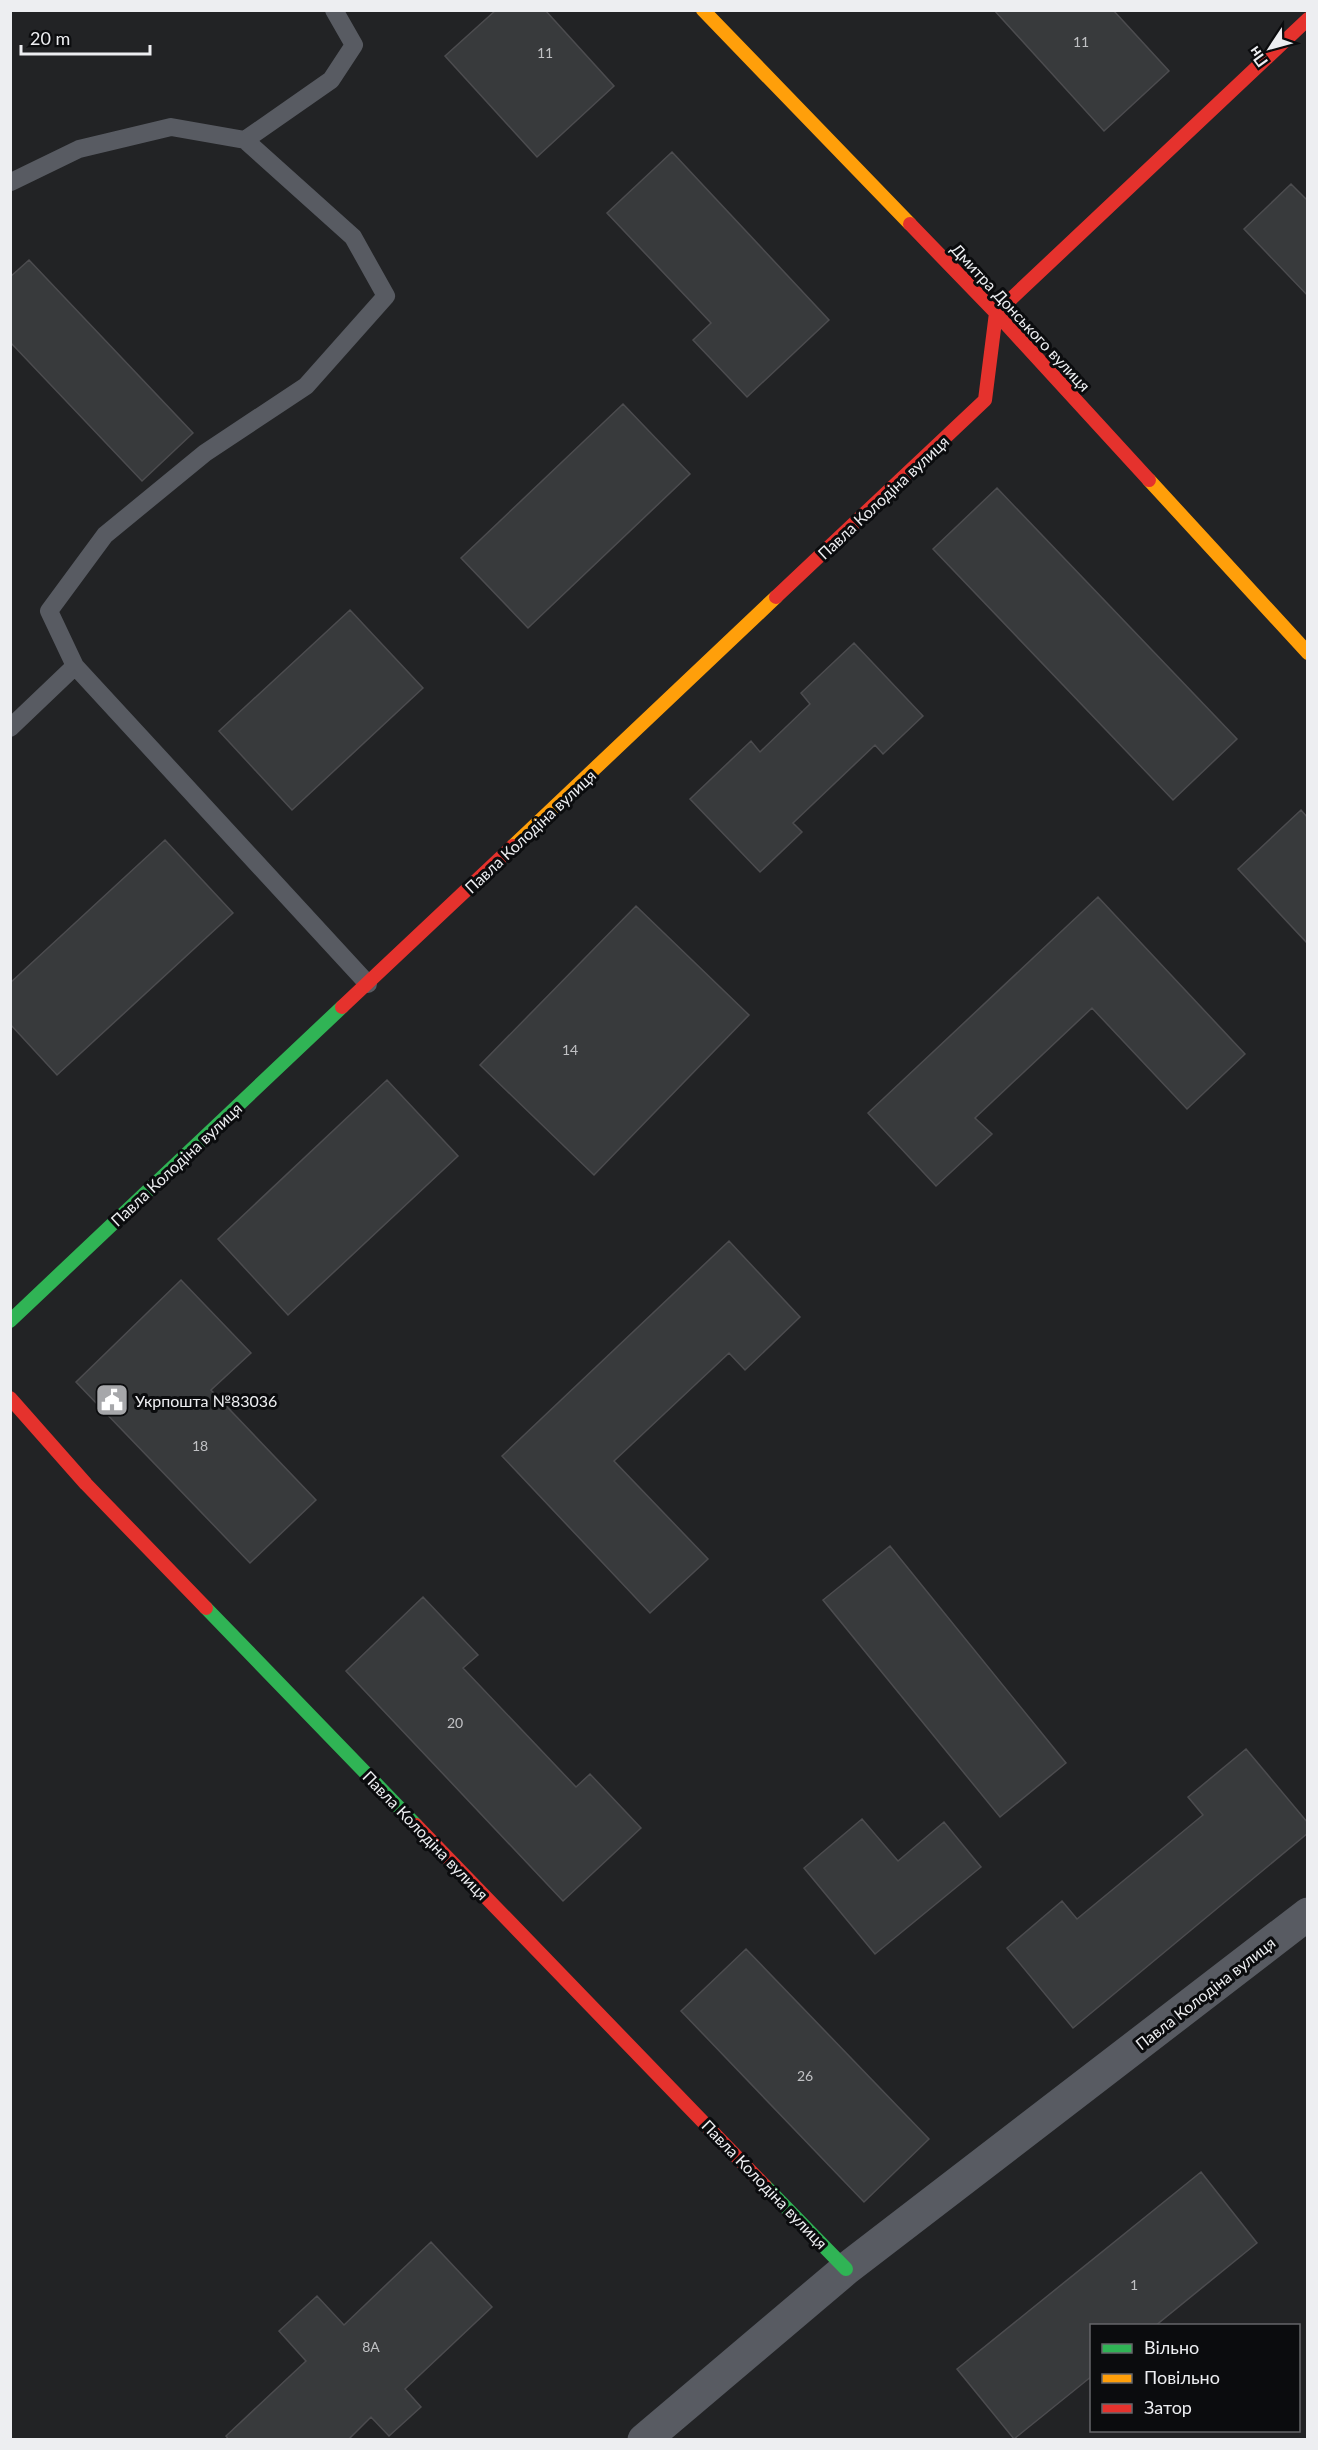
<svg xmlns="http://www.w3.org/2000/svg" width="1318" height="2450" viewBox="0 0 1318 2450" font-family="Lato,sans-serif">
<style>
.building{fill:#383a3c;stroke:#4c4c4f;stroke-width:1.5}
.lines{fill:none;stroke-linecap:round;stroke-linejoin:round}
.lane{stroke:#585b62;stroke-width:18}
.street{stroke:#585b62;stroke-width:33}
.fast{stroke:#30b455;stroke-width:14}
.slow{stroke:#ff9f0a;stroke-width:14}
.jam{stroke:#e5322d;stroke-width:14}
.labels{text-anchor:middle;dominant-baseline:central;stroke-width:6;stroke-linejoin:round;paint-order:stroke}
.number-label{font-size:14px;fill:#c0c1c4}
.street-label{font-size:16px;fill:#edeef1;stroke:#0b0c0e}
.poi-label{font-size:16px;fill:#edeef1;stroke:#0b0c0e;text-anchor:start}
</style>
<rect width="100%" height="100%" fill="#222325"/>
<path class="building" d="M496 10H545L614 86 537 157 445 56Z
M994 10H1113L1169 71 1104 131Z
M672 152 829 320 747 397 693 340 711 323 607 213Z
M1291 184 1308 201V296L1244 229Z
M29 260 193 433 142 481 10 342V277Z
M623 404 690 474 528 628 461 558Z
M997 488 1237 739 1173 800 933 549Z
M350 610 423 688 292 810 219 731Z
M854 643 923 716 883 754 875 745 793 823 802 832 760 872 690 799 751 741 760 752 810 704 801 693Z
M1301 810 1308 818V944L1238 869Z
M165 840 233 913 57 1075 10 1024V983Z
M1098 897 1245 1054 1187 1109 1092 1008 975 1118 992 1134 936 1186 868 1113Z
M636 906 749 1015 594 1175 480 1065Z
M387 1080 458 1156 288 1315 218 1239Z
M729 1241 800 1317 745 1370 729 1353 614 1461 708 1559 650 1613 502 1456Z
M181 1280 251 1353 211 1390 316 1500 250 1563 76 1382Z
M890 1546 1066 1763 1000 1817 823 1600Z
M423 1597 478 1655 463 1668 576 1787 590 1774 641 1828 563 1901 346 1671Z
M1246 1749 1308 1823V1833L1073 2028 1007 1948 1062 1901 1077 1919 1203 1815 1188 1797Z
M862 1819 898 1861 944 1822 981 1867 875 1954 804 1868Z
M746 1949 929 2139 864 2202 681 2011Z
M1201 2172 1257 2243 1155 2326H1092V2376L1014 2439 957 2369Z
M431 2242 492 2307 405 2389 421 2407 389 2436 371 2417 348 2440H229L226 2436 306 2361 279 2331 317 2296 344 2325Z"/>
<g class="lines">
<path class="lane" d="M245 140 331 80 354 45 334 10
M11 182 79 149 171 127 245 140 353 237 386 296 306 386 205 453 105 535 49 611 75 666 368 984
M10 728 75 666"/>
<path class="street" d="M644 2440 846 2269 1308 1914"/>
<path class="fast" d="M10 1321 342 1007
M206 1608 416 1825
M765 2186 846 2269"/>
<path class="slow" d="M703 10 910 224
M1149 480 1308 653
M513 846 776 597"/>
<path class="jam" d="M910 224 996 313 1149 480
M996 313 1308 19
M776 597 985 400 996 313
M342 1007 513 846
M10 1398 86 1484 206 1608
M416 1825 765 2186"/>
</g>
<defs>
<symbol id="civic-square" viewBox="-11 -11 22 22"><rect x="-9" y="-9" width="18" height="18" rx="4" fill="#a6a7aa" stroke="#0b0c0e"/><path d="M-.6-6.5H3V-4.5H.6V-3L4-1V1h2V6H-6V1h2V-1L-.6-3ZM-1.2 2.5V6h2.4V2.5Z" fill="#fff"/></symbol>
</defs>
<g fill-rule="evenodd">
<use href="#civic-square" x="93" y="1381" width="38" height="38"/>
</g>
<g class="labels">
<g class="number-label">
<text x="1081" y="41">11</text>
<text x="545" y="52">11</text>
<text x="570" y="1049">14</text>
<text x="200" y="1445">18</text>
<text x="455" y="1722">20</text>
<text x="805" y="2075">26</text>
<text x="1134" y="2284">1</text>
<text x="371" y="2346">8А</text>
</g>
<g class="street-label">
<text transform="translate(1021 317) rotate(47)">Дмитра Донського вулиця</text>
<text transform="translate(883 497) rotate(-43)">Павла Колодіна вулиця</text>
<text transform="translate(530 831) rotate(-43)">Павла Колодіна вулиця</text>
<text transform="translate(176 1164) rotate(-43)">Павла Колодіна вулиця</text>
<text transform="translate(426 1835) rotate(46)">Павла Колодіна вулиця</text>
<text transform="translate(1205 1993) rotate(-38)">Павла Колодіна вулиця</text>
<text transform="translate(765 2184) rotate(46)">Павла Колодіна вулиця</text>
</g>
<g class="poi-label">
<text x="135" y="1400">Укрпошта №83036</text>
</g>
</g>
<rect width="1318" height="2450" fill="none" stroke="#edeef1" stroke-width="24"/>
<rect x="1090" y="2324" width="210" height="108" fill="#0b0c0e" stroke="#656669" stroke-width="1.5"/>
<rect x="1102" y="2344" width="30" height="9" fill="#30b455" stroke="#656669" stroke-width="1.5"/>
<text x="1144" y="2354" font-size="18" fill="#edeef1">Вільно</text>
<rect x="1102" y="2374" width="30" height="9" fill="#ff9f0a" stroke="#656669" stroke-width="1.5"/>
<text x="1144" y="2384" font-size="18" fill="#edeef1">Повільно</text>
<rect x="1102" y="2404" width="30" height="9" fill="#e5322d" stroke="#656669" stroke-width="1.5"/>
<text x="1144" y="2414" font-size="18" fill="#edeef1">Затор</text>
<g transform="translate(1270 48) rotate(234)" stroke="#0b0c0e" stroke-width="4.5" paint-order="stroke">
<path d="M0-4.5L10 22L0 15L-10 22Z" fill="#edeef1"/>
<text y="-9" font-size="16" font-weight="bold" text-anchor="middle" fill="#edeef1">Пн</text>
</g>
<path d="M21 45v9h129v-9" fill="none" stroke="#edeef1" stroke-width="3"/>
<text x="30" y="45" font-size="18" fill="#edeef1" stroke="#0b0c0e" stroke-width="4.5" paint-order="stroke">20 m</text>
</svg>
